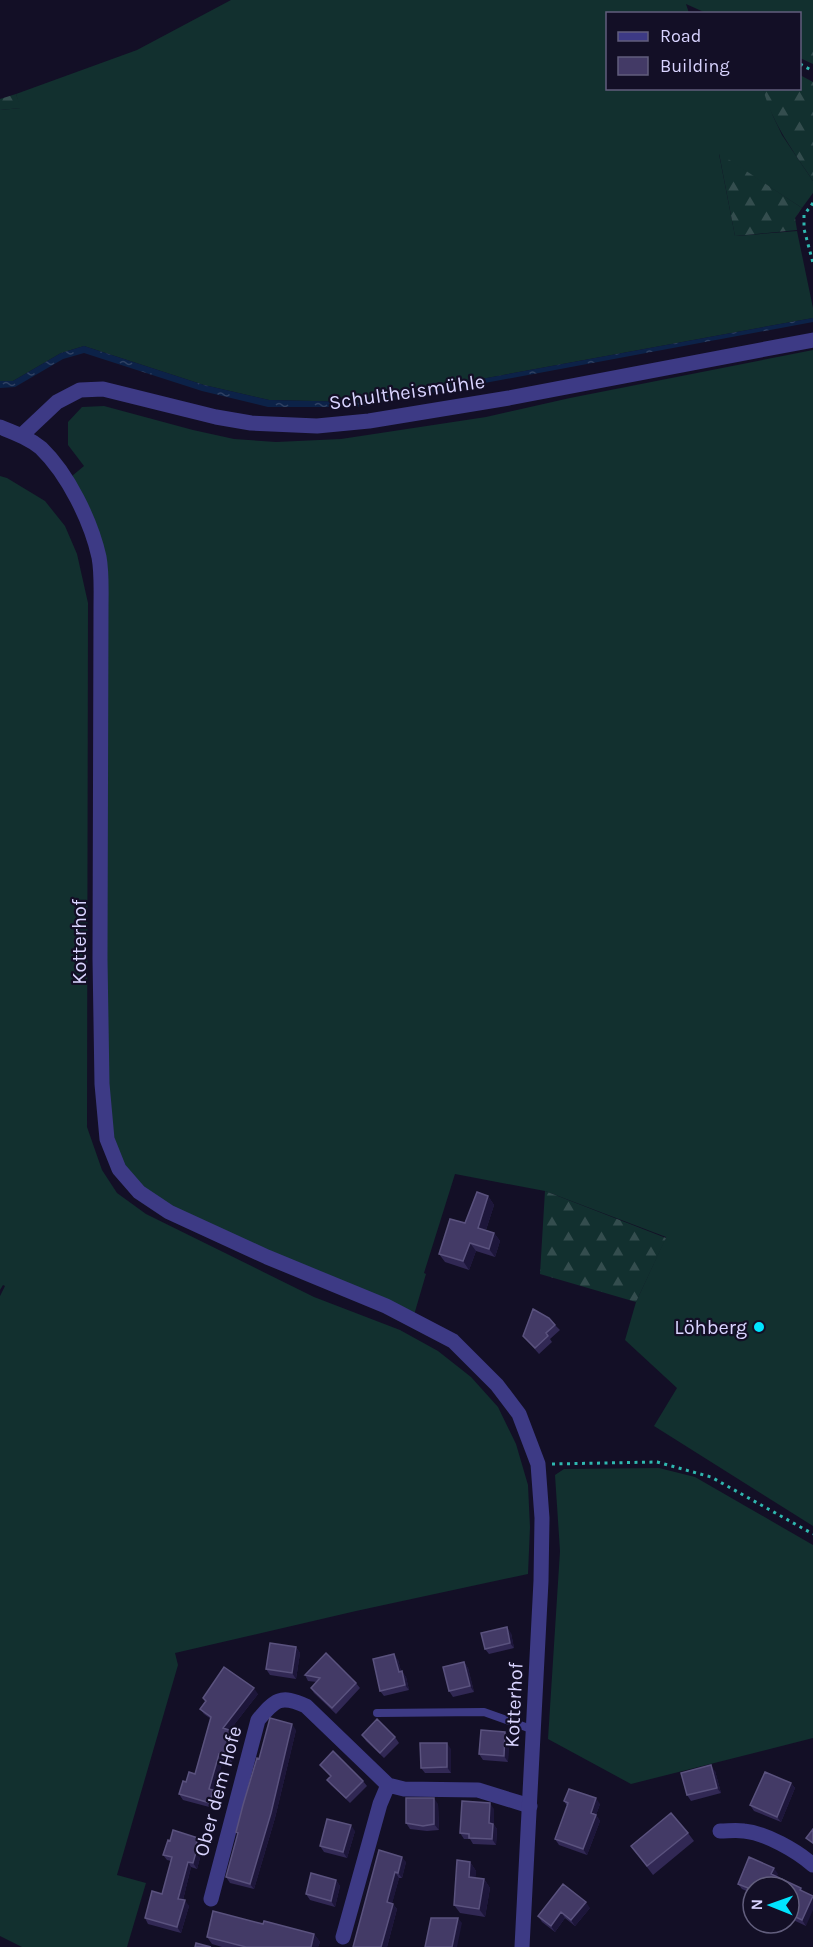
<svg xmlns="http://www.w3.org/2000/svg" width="813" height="1947" viewBox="0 0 813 1947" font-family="Karla,sans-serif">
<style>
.grass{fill:#12302f}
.forest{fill:url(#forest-firs)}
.water{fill:url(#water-ripples)}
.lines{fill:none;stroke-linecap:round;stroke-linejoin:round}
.path{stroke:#2fb8b0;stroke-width:3;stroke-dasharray:3 4.5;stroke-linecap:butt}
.service{stroke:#3d3a85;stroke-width:8}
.minor{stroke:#3d3a85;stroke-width:15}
.tertiary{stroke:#3d3a85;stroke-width:15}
.wall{fill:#312854}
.shaded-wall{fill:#1d163a}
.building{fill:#433a66;stroke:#5a527e;stroke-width:1.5}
.poi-dot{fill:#00e5ff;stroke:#130f26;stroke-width:2}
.labels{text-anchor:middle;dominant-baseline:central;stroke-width:4.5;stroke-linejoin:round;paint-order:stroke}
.street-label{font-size:20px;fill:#d9d4ff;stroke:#130f26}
.poi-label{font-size:20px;fill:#d9d4ff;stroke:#130f26;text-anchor:end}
</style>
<defs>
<pattern id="forest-firs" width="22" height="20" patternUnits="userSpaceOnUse" patternTransform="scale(1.5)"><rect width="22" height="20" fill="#12302f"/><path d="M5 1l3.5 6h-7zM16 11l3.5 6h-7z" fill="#344d4e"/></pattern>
<pattern id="water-ripples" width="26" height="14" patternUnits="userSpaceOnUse" patternTransform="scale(1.5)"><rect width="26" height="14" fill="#0c2248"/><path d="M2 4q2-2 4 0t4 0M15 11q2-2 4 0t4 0" fill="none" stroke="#2f4163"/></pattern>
</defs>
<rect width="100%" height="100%" fill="#130f26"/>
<path class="grass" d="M231 0H813V42H800V14L706 13 686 4 689 13 608 14V88L763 89 773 116 782 135 813 181V193L802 208 719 154 735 236 797 231 813 308V318L356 402 269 400 204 385 84 346 61 353 13 381H0V110L20 108 16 94 137 50Z
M813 350V1526L654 1426 677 1388 625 1340 636 1302 666 1237 545 1191 455 1174 424 1273 426 1274 414 1315 170 1209 121 1167 110 1138 105 1083V606L72 476 84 466 68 445V422L82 407 104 406 193 430 234 439 276 442 341 439 486 417 570 398Z
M0 476 7 478 45 501 65 526 77 554 88 603 87 1127 102 1170 117 1193 146 1214 314 1297 400 1330 438 1351 471 1377 498 1407 516 1444 528 1485 530 1527 528 1574 356 1611 175 1653 178 1665 117 1875 146 1883 127 1947H22L0 1936V1296L5 1286 3 1285 0 1290Z
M659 1468 695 1477 813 1545V1738L631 1784 548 1739 560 1551 555 1475 564 1469Z"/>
<path class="forest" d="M800 42H813V64L800 58Z
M800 75 813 82V181C794 152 772 123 763 89L800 88Z
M16 94 21 108 0 110V99Z
M719 153 802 208 795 218 797 230 735 236Z
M545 1191 666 1238 636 1302 540 1274Z"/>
<path class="water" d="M813 318V322L356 407H268L202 391 84 353 63 359 15 387 0 388V381H13L61 353 84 346 204 385 269 400 356 402Z"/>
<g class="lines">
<path class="path" d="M800 64 813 71
M813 203 804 215V229L813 263
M552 1464 657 1462 711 1477 813 1534"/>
<path class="service" d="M377 1713 484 1712 534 1730"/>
<path class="minor" d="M720 1831C728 1831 736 1830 744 1831 766 1833 797 1851 813 1865
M211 1899 258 1720C275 1700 280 1694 306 1706L388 1785 404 1789 478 1790 530 1806
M343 1937 380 1804 388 1785"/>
<path class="tertiary" d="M0 427C15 433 29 438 41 448 68 474 91 521 99 557 102 573 101 592 101 608L100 959 102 1084 107 1139 119 1169 139 1192 169 1212 267 1257 386 1306 453 1341 497 1385 519 1414 538 1464 542 1518 541 1581 522 1947
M22 435 57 402 80 390 103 389 216 417 251 423 317 426 369 421 509 398 813 340"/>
</g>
<path class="wall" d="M488 1196 494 1205 486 1230 494 1233 500 1241 495 1257 476 1251 469 1270 445 1262 439 1254Z
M555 1325 560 1330 550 1339 552 1342 539 1354 523 1336Z
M511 1633 514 1648 489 1654 485 1649Z
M296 1647 300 1653 296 1679 270 1675 266 1669Z
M398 1660 401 1671 406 1677 409 1690 384 1696 380 1691Z
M464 1662 468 1668 474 1692 453 1697 449 1691Z
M305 1675 356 1683 360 1688 336 1714 314 1693 311 1688 317 1682 308 1681Z
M258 1694 230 1730 239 1737 232 1762 223 1760 214 1791 217 1795 213 1808 183 1800 179 1794 186 1782 195 1774 211 1719 204 1714 200 1709 205 1701 203 1698Z
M296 1730 275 1818 254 1889 230 1883 226 1877 238 1835 236 1832 259 1759Z
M505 1732 509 1737 508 1762 483 1760 479 1754Z
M362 1735 395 1737 399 1743 384 1758 366 1741Z
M451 1749V1773H425L421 1768Z
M320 1765 363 1781 367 1786 350 1803 331 1785 327 1780 331 1777Z
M715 1771 721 1793 691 1801 687 1795Z
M791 1783 795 1788 781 1822 754 1811 750 1805Z
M564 1801 600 1804 596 1815 600 1821 587 1855 559 1845 555 1839 567 1806Z
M438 1804 439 1830 427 1831 410 1829 406 1823Z
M494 1809V1825L497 1829 496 1845 473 1844 470 1839H464L460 1833Z
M355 1831 347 1858 324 1852 320 1846Z
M688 1833 694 1841 653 1875 631 1846Z
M170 1841 202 1843 199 1851 201 1854 197 1869 191 1867 183 1900 189 1906 181 1933 148 1924 145 1918 162 1894 171 1861 167 1860 163 1855Z
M379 1850 406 1862 402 1878H399L392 1903 397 1909 387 1947Z
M470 1862 476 1871 475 1878 484 1879 490 1888 485 1917 460 1913 454 1905Z
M778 1874 776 1877 801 1888 803 1892 806 1926 789 1918V1887H753V1894L742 1889 738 1884Z
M336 1880 340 1886 335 1907 310 1900 306 1894Z
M590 1908 575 1926 565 1918 555 1932 542 1922 538 1916Z
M263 1924 314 1934 320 1942 318 1947H222L212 1944 207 1937Z"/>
<path class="shaded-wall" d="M488 1196 494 1205 484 1236 478 1228Z
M494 1233 500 1241 495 1257 489 1249Z
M470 1243 476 1251 469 1270 463 1261Z
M507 1627 511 1633 514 1648 510 1643Z
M296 1647 300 1653 296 1679 292 1673Z
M394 1654 398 1660 403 1678 399 1672Z
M464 1662 468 1668 474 1692 470 1686Z
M402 1671 406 1677 409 1690 405 1685Z
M254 1688 258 1694 227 1734 223 1728Z
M292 1724 296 1730 275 1818 254 1889 250 1884Z
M235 1732 239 1737 232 1762 228 1757Z
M505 1732 509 1737 508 1762 504 1756Z
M447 1743 451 1749V1773L447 1767Z
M219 1754 223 1760 214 1791 217 1795 213 1808 210 1803 209 1789Z
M711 1765 715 1771 721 1793 717 1788Z
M791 1783 795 1788 781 1822 777 1817Z
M434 1798 438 1804 439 1830 434 1824Z
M596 1798 600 1804 596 1815 600 1821 587 1855 583 1849 591 1813Z
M490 1803 494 1809V1825L497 1829 496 1845 492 1839 489 1823Z
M351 1825 355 1831 347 1858 343 1852Z
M198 1838 202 1843 199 1851 201 1854 197 1869 193 1863 195 1848Z
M402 1857 406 1862 402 1878 398 1873Z
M188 1862 191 1867 182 1904 178 1899Z
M470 1862 476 1871 475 1885 469 1877Z
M774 1868 778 1874 775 1880 771 1874Z
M395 1872 399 1878 391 1908 387 1902Z
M484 1879 490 1888 485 1917 479 1909Z
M336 1880 340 1886 335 1907 331 1901Z
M813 1896V1910L806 1926 802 1920Z
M185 1900 189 1906 181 1933 177 1927Z
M586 1902 590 1908 575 1926 571 1920Z
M393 1904 397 1909 387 1947H381Z
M561 1912 565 1918 555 1932 551 1926Z
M458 1918 462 1923 457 1947H452Z
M314 1934 320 1942 318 1947H311Z"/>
<path class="building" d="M477 1192 488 1196 478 1228 494 1233 489 1249 470 1243 463 1261 439 1254 450 1219 465 1223Z
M533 1309 549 1318 555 1325 546 1333 548 1336 535 1348 523 1336Z
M507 1627 510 1643 485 1649 481 1633Z
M270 1643 296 1647 292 1673 266 1669Z
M326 1653 356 1683 332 1708 311 1688 320 1678 305 1675Z
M394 1654 399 1672 402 1671 405 1685 380 1691 373 1659Z
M464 1662 470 1686 449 1691 443 1667Z
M224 1667 254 1688 223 1728 235 1732 228 1757 219 1754 209 1789 213 1790 210 1803 179 1794 183 1781 186 1782 189 1772 195 1774 211 1717 200 1709 206 1701 203 1698Z
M270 1718 292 1724 271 1813 250 1884 226 1877 238 1833 236 1832 243 1805 257 1758 259 1759Z
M377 1719 395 1737 380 1753 362 1735Z
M481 1730 505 1732 504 1756 479 1754Z
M420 1743H447V1767L421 1768Z
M333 1751 363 1781 346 1798 327 1780 331 1776 320 1765Z
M711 1765 717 1788 687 1795 681 1773Z
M765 1772 791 1783 777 1817 750 1805Z
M569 1789 596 1798 591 1813 596 1815 583 1849 555 1839 567 1806 568 1803 564 1801Z
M406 1798H434V1824L423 1826 406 1823Z
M462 1801 490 1803 489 1823 493 1824 492 1839 469 1838V1834L460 1833Z
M671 1813 688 1833 647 1866 631 1846Z
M327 1819 351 1825 343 1852 320 1846Z
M813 1829V1843L806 1838Z
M173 1830 198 1838 195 1848 197 1849 193 1863 188 1862 178 1899 185 1900 177 1927 145 1918 152 1891 162 1894 172 1857 163 1855 168 1840 170 1841Z
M379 1850 402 1857 398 1873 395 1872 387 1902 393 1904 381 1947H353Z
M749 1857 774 1868 771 1874 801 1888 800 1890 813 1896 802 1920 789 1914V1887H753V1890L738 1884Z
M457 1860 470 1862 469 1877 484 1879 479 1909 454 1905Z
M311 1873 336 1880 331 1901 306 1894Z
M563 1884 586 1902 571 1920 561 1912 551 1926 538 1916Z
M213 1911 263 1924 264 1921 314 1934 311 1947H246L207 1937Z
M431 1918H458L452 1947H425Z
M196 1943 211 1947H195Z"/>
<circle class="poi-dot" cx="759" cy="1327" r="6"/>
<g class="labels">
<g class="street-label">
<text transform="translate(407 392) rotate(-8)">Schultheismühle</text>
<text transform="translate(79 942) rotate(-90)">Kotterhof</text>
<text transform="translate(514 1705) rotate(-87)">Kotterhof</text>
<text transform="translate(218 1791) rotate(-75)">Ober dem Hofe</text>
</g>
<g class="poi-label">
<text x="747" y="1327">Löhberg</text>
</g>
</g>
<rect x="606" y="12" width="195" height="78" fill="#130f26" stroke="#625e7d" stroke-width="1.5"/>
<rect x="618" y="32" width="30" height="9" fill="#3d3a85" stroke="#625e7d" stroke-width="1.5"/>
<text x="660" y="42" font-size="18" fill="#d9d4ff">Road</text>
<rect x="618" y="57" width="30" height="18" fill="#433a66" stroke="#625e7d" stroke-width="1.5"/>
<text x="660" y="72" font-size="18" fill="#d9d4ff">Building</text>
<g transform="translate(771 1905) rotate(271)"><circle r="28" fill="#130f26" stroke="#625e7d" stroke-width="1.5"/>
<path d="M0-4.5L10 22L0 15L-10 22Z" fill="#00e5ff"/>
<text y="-9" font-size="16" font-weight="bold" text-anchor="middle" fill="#d9d4ff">N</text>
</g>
</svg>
